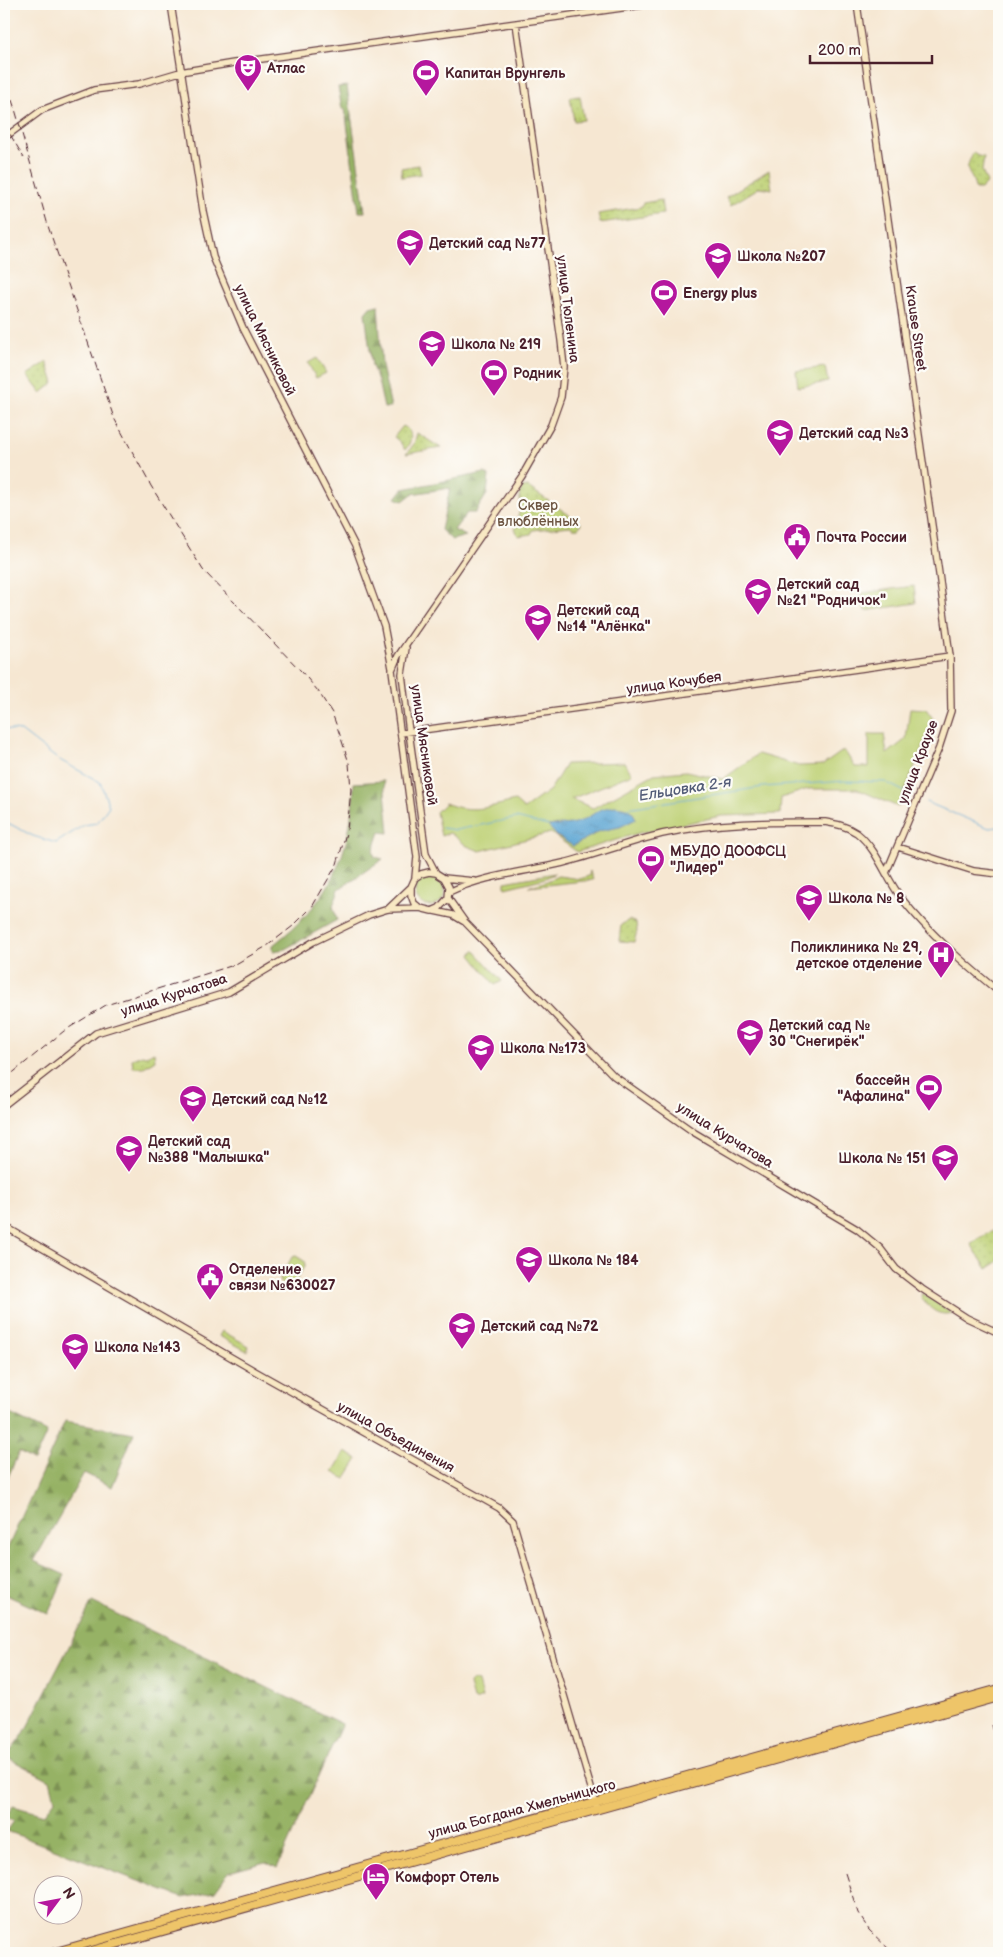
<svg xmlns="http://www.w3.org/2000/svg" width="1003" height="1957" viewBox="0 0 1003 1957" font-family="'Balsamiq Sans',sans-serif">
<style>
.green{fill:#bdd073;stroke:#84784f}
.forest{fill:url(#forest-firs);stroke:#706848}
.park{fill:url(#park-dots);stroke:#84784f}
.water{fill:url(#water-ripples);stroke:#53627f}
.lines{fill:none;stroke-linecap:round;stroke-linejoin:round}
.stream{stroke:#5ca5d3;stroke-width:1}
.secondary-casing{stroke:#643d44;stroke-width:8}
.highway-casing{stroke:#643d44;stroke-width:10}
.secondary{stroke:#f8e8c3;stroke-width:5.5}
.highway{stroke:#eec569;stroke-width:8}
.rail{stroke:#4a1f2b;stroke-width:1;stroke-dasharray:8 4;stroke-linecap:butt}
.labels{text-anchor:middle;dominant-baseline:central;stroke-width:4.5;stroke-linejoin:round;paint-order:stroke}
.poi-label{font-size:14px;font-weight:bold;fill:#4a1f2b;stroke:#fdfcf7;text-anchor:start}
.street-label{font-size:14px;fill:#4a1f2b;stroke:#fdfcf7}
.park-label{font-size:14px;fill:#6c5441;stroke:#fdfcf7}
.water-label{font-size:15px;font-style:italic;fill:#525b77;stroke:#fdfcf7}
</style>
<defs>
<pattern id="forest-firs" width="22" height="20" patternUnits="userSpaceOnUse" patternTransform="scale(1.25)"><rect width="22" height="20" fill="#96b265"/><path d="M5 1l3.5 6h-7zM16 11l3.5 6h-7z" fill="#7c9053"/></pattern>
<pattern id="park-dots" width="8" height="8" patternUnits="userSpaceOnUse" patternTransform="scale(1.25)"><rect width="8" height="8" fill="#bdd073"/><path d="M2 2h.1M6 6h.1" fill="none" stroke="#a4b264" stroke-width="1.8" stroke-linecap="round"/></pattern>
<pattern id="water-ripples" width="26" height="14" patternUnits="userSpaceOnUse" patternTransform="scale(1.25)"><rect width="26" height="14" fill="#5ca5d3"/><path d="M2 4q2-2 4 0t4 0M15 11q2-2 4 0t4 0" fill="none" stroke="#4e86ab"/></pattern>
</defs>
<rect width="100%" height="100%" fill="#fdfcf7"/>
<filter id="ink" filterUnits="userSpaceOnUse"><feTurbulence type="fractalNoise" baseFrequency=".02" numOctaves="2"/><feDisplacementMap in="SourceGraphic" scale="10" xChannelSelector="R" yChannelSelector="G"/><feConvolveMatrix kernelMatrix="1 2 1 2 8 2 1 2 1" color-interpolation-filters="sRGB"/></filter>
<filter id="wash" filterUnits="userSpaceOnUse"><feTurbulence type="fractalNoise" baseFrequency=".0096" numOctaves="4" result="noise"/><feDisplacementMap in="SourceGraphic" scale="20" xChannelSelector="R" yChannelSelector="G"/><feGaussianBlur stdDeviation="1.12" result="paint"/><feColorMatrix in="noise" values="0 0 0 0 0 0 0 0 0 0 0 0 0 0 0 0 0 1.4 0 .05"/><feComposite in="paint" operator="in"/></filter>
<g filter="url(#wash)">
<rect width="100%" height="100%" fill="#f6e7d2"/>
<path class="green" d="M317 358 326 373 316 378 308 363Z
M825 367 828 382 798 387 796 371Z
M914 586 916 603 865 611 862 593Z
M910 708 926 709 934 720 898 807 857 789H808L781 798 780 814 721 816 639 833 577 852 551 833 480 851 467 846 450 833 441 836 436 812 445 803C471 814 488 807 515 801L524 809 550 790 566 764 624 762 632 774 571 799 593 808 654 774 686 771 723 779 758 754 799 766 823 765 844 750 855 767H869V734H884L887 754 906 739Z
M590 871 593 880 528 887 547 881 558 876 580 879 589 876Z
M555 873 546 878 505 888V882Z
M415 891a15 15 0 1 1 30 0a15 15 0 1 1-30 0Z
M474 950 502 981 495 985 471 955Z
M296 1256 304 1261 305 1265 293 1286 289 1288 281 1283 280 1279 292 1257Z
M922 1293 952 1313C938 1317 929 1308 921 1297Z
M222 1331 249 1346 247 1351 219 1336Z
M345 1452 358 1459 345 1479 333 1472Z
M475 1681 478 1682 482 1698 475 1701 473 1699 469 1685 470 1682Z"/>
<path class="forest" d="M347 86 365 212H359L345 109H342L338 87Z
M378 305 382 366 391 407 384 408 378 381 372 366 365 313 370 307Z
M485 473 489 476 487 494 475 513H467L454 530 466 536 452 540 441 530 450 488 412 494 403 501 396 498 403 489Z
M384 781 389 833 380 832 373 852 375 857 383 859 339 889 333 906 337 920 285 949 273 951V945C331 900 351 856 354 783Z
M4 1411 47 1432 34 1461 19 1452 4 1486Z
M65 1421 134 1433 112 1487 84 1473 34 1561 65 1575 48 1614 4 1594V1556Z
M92 1602 342 1724 277 1868 266 1862 229 1872 214 1892 183 1898 7 1831 14 1821 6 1817 13 1806 44 1815 55 1800 50 1780 6 1757 23 1735Z"/>
<path class="park" d="M580 96 584 120 574 121 570 97Z
M973 153 978 156 984 157 982 171 987 183 981 189H975C973 170 961 176 973 153Z
M419 165 421 174 402 177 401 168Z
M769 170 772 189 760 187 731 205 726 197Z
M661 200 663 214 600 223 598 214 641 207 643 203Z
M47 362 54 383 41 393 27 375Z
M403 426C414 431 412 442 405 450L400 442 394 437Z
M417 433 441 448 406 454 414 444Z
M528 487 581 523C580 528 578 529 573 528L570 526 533 530 531 534 518 536 515 528 521 506 519 493 522 488Z
M629 920 636 923 637 931 634 942 619 941 621 925Z
M154 1052 155 1060 144 1067H133L132 1059 142 1055 146 1056Z
M999 1227V1261L987 1269 971 1244Z"/>
<path class="water" d="M615 806C625 807 632 808 636 819L620 827 600 831 573 846 557 836 548 826C559 825 575 825 585 819 599 811 597 809 615 806Z"/>
<g class="lines">
<path class="stream" d="M4 729 21 731 56 758 100 782 109 806 97 823 84 825 56 843 33 836 10 824H4
M926 802 989 828 999 827
M627 808 763 787 845 781 885 782 907 793
M442 828 456 830 516 818 548 826"/>
</g>
</g>
<g filter="url(#ink)">
<g class="lines">
<defs>
<path id="secondary" d="M171 4 203 211 213 257 243 328 355 546 384 626 392 668
M857 4 939 574 950 656 951 711 939 748 886 873
M4 138 42 110 94 90 139 84 180 72 234 63 650 4
M406 648 402 674 409 732 426 854 436 873
M401 733 950 656
M898 847 974 871 999 874
M415 878 417 857 392 670 398 656 522 476 551 425 561 397 564 367 561 340 516 23
M444 878 474 881
M449 892C484 875 526 872 563 863 596 855 628 842 662 834 716 822 770 822 825 822 836 824 847 826 857 833 878 850 886 879 902 899 930 934 965 964 999 992
M448 898 465 922 614 1076 695 1133 857 1229 880 1248 896 1269 922 1289 967 1318 999 1333
M388 909 411 887
M434 911 453 915 463 921
M4 1105 96 1033 229 992 313 942 369 915 388 909 420 908 432 911 439 908 448 898 449 887 444 878 436 873 429 872 421 874 415 878 411 887V895L414 903 420 908
M4 1226 260 1374 499 1508 513 1521 596 1805"/>
<path id="highway" d="M52 1953 999 1689
M84 1953 999 1697"/>
</defs>
<use href="#secondary" class="secondary-casing"/>
<use href="#highway" class="highway-casing"/>
<use href="#secondary" class="secondary"/>
<use href="#highway" class="highway"/>
<path class="rail" d="M4 77 15 109 49 229 114 418 151 486 203 570 302 672 318 691 332 713 340 735 349 763 351 790 347 830 337 864 312 907 293 926 267 946 234 965 106 1005 64 1031 4 1080
M4 124 24 158
M992 1725 999 1751
M845 1873 858 1913 869 1930 893 1953"/>
</g>
</g>
<defs>
<symbol id="theatre-pin" viewBox="-11 -11 22 30"><path d="M0 17L-7.5 6A9.5 9.5 0 1 1 7.5 6Z" fill="#b5179e" stroke="#fdfcf7"/><path d="M-5-5.5Q0-4 5-5.5V0Q5 5 0 6Q-5 5-5 0ZM-3.3-2.5H-1v1.5H-3.3ZM1-2.5H3.3v1.5H1ZM-2.8 1Q0 5.5 2.8 1Z" fill="#fff"/></symbol>
<symbol id="stadium-pin" viewBox="-11 -11 22 30"><path d="M0 17L-7.5 6A9.5 9.5 0 1 1 7.5 6Z" fill="#b5179e" stroke="#fdfcf7"/><path d="M0-5a6.5 5 0 1 0 0 10a6.5 5 0 1 0 0-10ZM-3.5-1.8h7v3.6h-7Z" fill="#fff"/></symbol>
<symbol id="school-pin" viewBox="-11 -11 22 30"><path d="M0 17L-7.5 6A9.5 9.5 0 1 1 7.5 6Z" fill="#b5179e" stroke="#fdfcf7"/><path d="M0-5L7-2L0 1L-7-2ZM-4 1L0 2.5L4 1V4Q0 6-4 4Z" fill="#fff"/></symbol>
<symbol id="civic-pin" viewBox="-11 -11 22 30"><path d="M0 17L-7.5 6A9.5 9.5 0 1 1 7.5 6Z" fill="#b5179e" stroke="#fdfcf7"/><path d="M-.6-6.5H3V-4.5H.6V-3L4-1V1h2V6H-6V1h2V-1L-.6-3ZM-1.2 2.5V6h2.4V2.5Z" fill="#fff"/></symbol>
<symbol id="hospital-pin" viewBox="-11 -11 22 30"><path d="M0 17L-7.5 6A9.5 9.5 0 1 1 7.5 6Z" fill="#b5179e" stroke="#fdfcf7"/><path d="M-5-5h3v3.5h4V-5h3V5h-3V1.5h-4V5h-3Z" fill="#fff"/></symbol>
<symbol id="hotel-pin" viewBox="-11 -11 22 30"><path d="M0 17L-7.5 6A9.5 9.5 0 1 1 7.5 6Z" fill="#b5179e" stroke="#fdfcf7"/><path d="M-6-4.5h1.5V1H6V5H4.5V3h-9V5H-6ZM-4 0a1.8 1.8 0 1 1 3.6 0ZM.5 0V-2.5h3Q6-2.5 6 0Z" fill="#fff"/></symbol>
</defs>
<g fill-rule="evenodd">
<use href="#theatre-pin" x="232" y="52" width="32" height="43"/>
<use href="#stadium-pin" x="410" y="57" width="32" height="43"/>
<use href="#school-pin" x="394" y="227" width="32" height="43"/>
<use href="#school-pin" x="702" y="240" width="32" height="43"/>
<use href="#stadium-pin" x="648" y="277" width="32" height="43"/>
<use href="#school-pin" x="416" y="328" width="32" height="43"/>
<use href="#stadium-pin" x="478" y="357" width="32" height="43"/>
<use href="#school-pin" x="764" y="417" width="32" height="43"/>
<use href="#civic-pin" x="781" y="521" width="32" height="43"/>
<use href="#school-pin" x="742" y="576" width="32" height="43"/>
<use href="#school-pin" x="522" y="602" width="32" height="43"/>
<use href="#stadium-pin" x="635" y="843" width="32" height="43"/>
<use href="#school-pin" x="793" y="882" width="32" height="43"/>
<use href="#hospital-pin" x="925" y="939" width="32" height="43"/>
<use href="#school-pin" x="734" y="1017" width="32" height="43"/>
<use href="#school-pin" x="465" y="1032" width="32" height="43"/>
<use href="#stadium-pin" x="913" y="1072" width="32" height="43"/>
<use href="#school-pin" x="177" y="1083" width="32" height="43"/>
<use href="#school-pin" x="113" y="1133" width="32" height="43"/>
<use href="#school-pin" x="929" y="1142" width="32" height="43"/>
<use href="#school-pin" x="513" y="1244" width="32" height="43"/>
<use href="#civic-pin" x="194" y="1261" width="32" height="43"/>
<use href="#school-pin" x="446" y="1310" width="32" height="43"/>
<use href="#school-pin" x="59" y="1331" width="32" height="43"/>
<use href="#hotel-pin" x="360" y="1861" width="32" height="43"/>
</g>
<g class="labels">
<g class="poi-label">
<text x="267" y="68">Атлас</text>
<text x="445" y="73">Капитан Врунгель</text>
<text x="429" y="243">Детский сад №77</text>
<text x="737" y="256">Школа №207</text>
<text x="683" y="293">Energy plus</text>
<text x="451" y="344">Школа № 219</text>
<text x="513" y="373">Родник</text>
<text x="799" y="433">Детский сад №3</text>
<text x="816" y="537">Почта России</text>
<text x="777" y="584">Детский сад<tspan x="777" dy="16">№21 "Родничок"</tspan></text>
<text x="557" y="610">Детский сад<tspan x="557" dy="16">№14 "Алёнка"</tspan></text>
<text x="670" y="851">МБУДО ДООФСЦ<tspan x="670" dy="16">"Лидер"</tspan></text>
<text x="828" y="898">Школа № 8</text>
<text x="922" y="947" text-anchor="end">Поликлиника № 29,<tspan x="922" dy="16">детское отделение</tspan></text>
<text x="769" y="1025">Детский сад №<tspan x="769" dy="16">30 "Снегирёк"</tspan></text>
<text x="500" y="1048">Школа №173</text>
<text x="910" y="1080" text-anchor="end">бассейн<tspan x="910" dy="16">"Афалина"</tspan></text>
<text x="212" y="1099">Детский сад №12</text>
<text x="148" y="1141">Детский сад<tspan x="148" dy="16">№388 "Малышка"</tspan></text>
<text x="926" y="1158" text-anchor="end">Школа № 151</text>
<text x="548" y="1260">Школа № 184</text>
<text x="229" y="1269">Отделение<tspan x="229" dy="16">связи №630027</tspan></text>
<text x="481" y="1326">Детский сад №72</text>
<text x="94" y="1347">Школа №143</text>
<text x="395" y="1877">Комфорт Отель</text>
</g>
<g class="street-label">
<text transform="translate(568 309) rotate(83)">улица Тюленина</text>
<text transform="translate(916 328) rotate(82)">Krause Street</text>
<text transform="translate(265 340) rotate(64)">улица Мясниковой</text>
<text transform="translate(674 683) rotate(-8)">улица Кочубея</text>
<text transform="translate(424 745) rotate(82)">улица Мясниковой</text>
<text transform="translate(918 762) rotate(-69)">улица Краузе</text>
<text transform="translate(174 995) rotate(-18)">улица Курчатова</text>
<text transform="translate(725 1135) rotate(32)">улица Курчатова</text>
<text transform="translate(396 1437) rotate(29)">улица Объединения</text>
<text transform="translate(522 1809) rotate(-15)">улица Богдана Хмельницкого</text>
</g>
<g class="park-label">
<text x="538" y="505">Сквер<tspan x="538" dy="16">влюблённых</tspan></text>
</g>
<g class="water-label">
<text transform="translate(685 789) rotate(-9)">Ельцовка 2-я</text>
</g>
</g>
<rect width="1003" height="1957" fill="none" stroke="#fdfcf7" stroke-width="20"/>
<g transform="translate(58 1900) rotate(58)"><circle r="24" fill="#fdfcf7" stroke="#b5a4a5"/>
<path d="M0-4L9 19L0 12L-9 19Z" fill="#b5179e"/>
<text y="-8" font-size="14" font-weight="bold" text-anchor="middle" fill="#4a1f2b">N</text>
</g>
<path d="M810 55v8h122v-8" fill="none" stroke="#4a1f2b" stroke-width="2.5"/>
<text x="818" y="55" font-size="15" fill="#4a1f2b" stroke="#fdfcf7" stroke-width="4" paint-order="stroke">200 m</text>
</svg>
